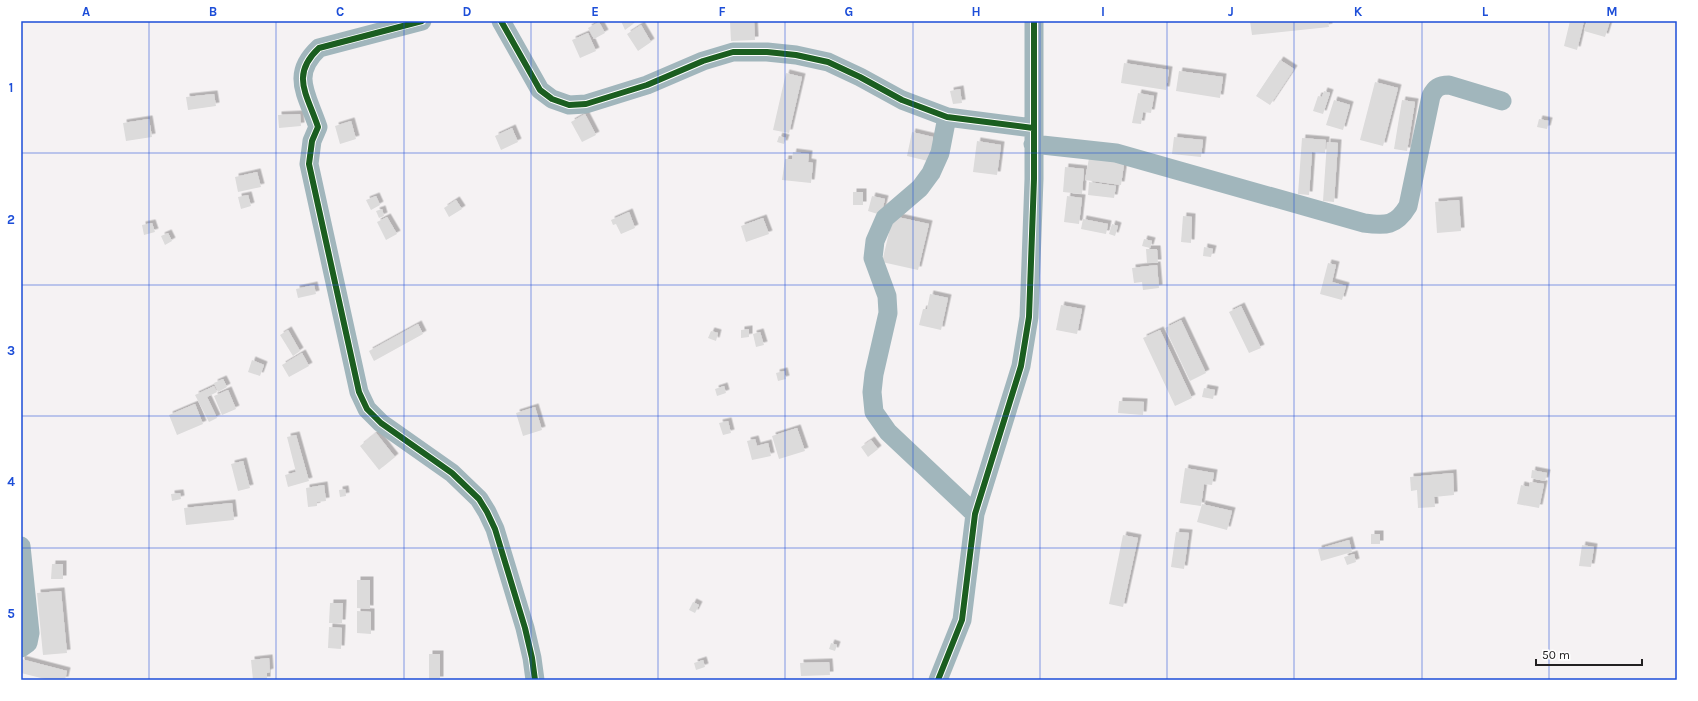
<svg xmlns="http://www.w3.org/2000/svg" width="1698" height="701" viewBox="0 0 1698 701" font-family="Karla,sans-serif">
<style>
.building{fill:#dcdbdb;filter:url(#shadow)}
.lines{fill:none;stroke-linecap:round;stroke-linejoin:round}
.minor{stroke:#a1b6bc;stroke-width:19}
.cycleway-casing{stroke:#fff;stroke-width:8}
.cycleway{stroke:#1b5e20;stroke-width:6}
.grid{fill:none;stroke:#1d4ed8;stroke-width:1;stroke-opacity:0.55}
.neatline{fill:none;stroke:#1d4ed8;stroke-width:1.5}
.grid-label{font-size:13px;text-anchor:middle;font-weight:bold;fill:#1d4ed8}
</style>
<defs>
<filter id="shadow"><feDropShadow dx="3.5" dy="-3.5" stdDeviation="0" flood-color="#0004"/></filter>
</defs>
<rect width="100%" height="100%" fill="#f5f2f3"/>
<path class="building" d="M621 21H631L633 24 625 30Z
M730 21H754L755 40 731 41Z
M1250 21H1328L1329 27 1252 35Z
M1570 21H1584L1577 50 1564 46Z
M1587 21H1610L1605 37 1584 31Z
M599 22 605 33 594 39 588 28Z
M641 25 651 42 638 51 627 34Z
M588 33 596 51 580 58 572 40Z
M1280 60 1294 69 1270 105 1256 96Z
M1124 63 1169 70 1166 90 1121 83Z
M1179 71 1223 77 1220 98 1176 91Z
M786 73 802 77 789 133 773 130Z
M1375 82 1398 88 1383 146 1360 140Z
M960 89 962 103 953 104 950 91Z
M1324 91 1330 93 1323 114 1313 111 1318 96 1322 97Z
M1138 93 1154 96 1151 113 1143 112 1141 124 1132 123Z
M214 94 216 106 188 110 186 97Z
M1334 100 1350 105 1343 130 1326 125Z
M1402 100 1415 102 1407 151 1394 149Z
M300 114 301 126 279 128 278 115Z
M585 114 596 135 582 142 571 122Z
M149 119 152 137 126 141 123 123Z
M1539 119 1549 121 1547 129 1537 127Z
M351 121 356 139 340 144 335 126Z
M512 128 518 142 501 150 495 136Z
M912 132 933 137V140H936L928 161 907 156Z
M779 136 786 138 784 144 777 142Z
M1174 137 1203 140 1201 157 1172 154Z
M1302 138 1326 140 1325 153 1312 152 1309 195 1298 194Z
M977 141 1001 145 997 175 973 172Z
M1327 142 1338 143 1334 202 1323 201Z
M793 152 809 154 808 162 813 163 811 183 782 180 785 159H792Z
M1089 158 1124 164 1121 185 1085 180Z
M1065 167 1084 169 1082 194 1063 192Z
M257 172 261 187 238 192 235 177Z
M1089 182 1116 186 1114 198 1088 195Z
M853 192H863V205H853Z
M248 195 251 206 241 209 238 197Z
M376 196 380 205 371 210 366 200Z
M872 196 885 199 881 215 868 211Z
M1067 196 1082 198 1079 224 1064 222Z
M456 200 462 209 449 217 444 208Z
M1459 200 1461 231 1437 233 1435 202Z
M382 209 384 216 379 218 376 211Z
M629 212 635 228 621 234 616 224 613 225 611 220Z
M893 216 929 224 918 270 882 262Z
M1183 216 1192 217 1191 243 1181 242Z
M387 217 397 234 386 240 377 222Z
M763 218 769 234 746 242 741 226Z
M1083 219 1108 224 1106 234 1081 229Z
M152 223 155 232 144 235 142 225Z
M1112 224 1118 226 1115 236 1109 234Z
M168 233 172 241 165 245 161 236Z
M1144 239 1152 241 1150 248 1142 246Z
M1204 247 1213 249 1211 257 1203 256Z
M1146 249H1157L1158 263H1147Z
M1328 263 1336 265 1332 282 1346 286 1342 300 1320 294Z
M1157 265 1159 288 1143 290 1142 282 1134 283 1132 268Z
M314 285 316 294 298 298 296 289Z
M930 294 948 298 941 330 919 325 923 309H927Z
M1061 305 1082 309 1077 334 1056 330Z
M1241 306 1261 348 1249 353 1229 312Z
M1181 320 1206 373 1190 381 1165 328Z
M418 324 423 334 374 361 369 351Z
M749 329V337L741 338V330Z
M288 330 300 351 293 356 280 335Z
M1160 330 1192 398 1175 406 1143 338Z
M711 331 718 333 716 341 708 338Z
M760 332 764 345 756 347 753 334Z
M302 353 309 366 289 377 282 365Z
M252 360 264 365 260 376 248 372Z
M784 371 786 379 778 381 776 373Z
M223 379 227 387 218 392 214 383Z
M214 386 217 392 207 397 217 418 209 422 195 395Z
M724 386 726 393 717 396 715 389Z
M1204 388 1215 390 1213 399 1202 397Z
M228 390 236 409 222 415 214 396Z
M1119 401 1144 402 1143 415 1118 413Z
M195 404 203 424 177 435 169 415Z
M535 407 542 430 523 436 516 413Z
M728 421 731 433 723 435 719 423Z
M797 428 805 451 779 459 772 436Z
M376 433 395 457 379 470 360 446Z
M296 435 309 481 288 487 285 475 296 472 287 437Z
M755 439 757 446 768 443 771 456 752 460 747 441Z
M871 440 878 449 868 457 861 447Z
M243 461 250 488 238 491 231 464Z
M1185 468 1214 473 1212 485 1204 484 1201 506 1180 503Z
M1532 470 1547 473 1545 481 1531 478Z
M1453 473 1454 495 1434 497 1435 507 1418 508 1417 490 1411 491 1410 477Z
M1530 482 1544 484 1539 508 1517 504 1521 485 1529 487Z
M324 485 326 501 317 502V506L308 507 306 488Z
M345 489 346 496 340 497 339 490Z
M180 493 181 499 172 501 171 494Z
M232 503 234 520 186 525 184 508Z
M1202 504 1232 511 1227 530 1197 522Z
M1176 532 1189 533 1184 569 1171 567Z
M1371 534H1380V544H1371Z
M1123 535 1138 538 1123 607 1109 604Z
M1349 540 1352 552 1321 561 1318 549Z
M1582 545 1594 547 1591 567 1579 566Z
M1354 554 1356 562 1347 565 1344 557Z
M52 564H63V579H51Z
M357 580H370V609L357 608Z
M61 591 67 653 43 655 37 593Z
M693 602 699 605 695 613 689 610Z
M330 603H343L342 623H329Z
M357 611 371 612V634L357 633Z
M329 627 342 628 341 649 328 648Z
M831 643 837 645 835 651 829 649Z
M429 654H440V680H429Z
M269 658 270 672 267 673V680H253L251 660Z
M21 659 67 671 65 680H49L21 673Z
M703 660 705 667 696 670 694 663Z
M829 662 830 675 801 676 800 663Z"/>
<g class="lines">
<path class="minor" d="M422 21 319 48C290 75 307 94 318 127L312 141 309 164 359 392 367 409 381 423 452 473 479 499 487 512 495 529 525 628 532 658 535 680
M501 21 540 90 552 99 569 105 586 104 647 85 703 61 733 52H767L796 55 828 62 860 77 902 100 947 117 1033 128
M947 117 940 153 931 173 920 188 885 218 875 241 873 258 887 296 888 313 874 374 872 392 874 412 888 432 975 514
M1033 144 1116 153 1364 223C1386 226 1396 226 1408 206L1431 96C1435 88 1439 85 1449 85L1502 101
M21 546 30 633 28 643 21 648
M938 680 962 620 975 514 1021 366 1029 317 1034 179V21"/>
<defs>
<path id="cycleway" d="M422 21 319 48C290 75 307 94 318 127L312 141 309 164 359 392 367 409 381 423 452 473 479 499 487 512 495 529 525 628 532 658 535 680
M501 21 540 90 552 99 569 105 586 104 647 85 703 61 733 52H767L796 55 828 62 860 77 902 100 947 117 1033 128
M938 680 962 620 975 514 1021 366 1029 317 1034 179V21"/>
</defs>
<use href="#cycleway" class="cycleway-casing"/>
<use href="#cycleway" class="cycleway"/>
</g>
<path class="grid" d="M149 21V680M276 21V680M404 21V680M531 21V680M658 21V680M785 21V680M913 21V680M1040 21V680M1167 21V680M1294 21V680M1422 21V680M1549 21V680M21 153H1677M21 285H1677M21 416H1677M21 548H1677"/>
<rect width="1698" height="701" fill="none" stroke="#ffffff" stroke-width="44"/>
<path d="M1536 659v6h106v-6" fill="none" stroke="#222021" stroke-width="2"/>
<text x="1542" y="659" font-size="12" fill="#222021" stroke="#ffffff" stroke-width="3" paint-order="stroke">50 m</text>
<rect x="22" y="22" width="1654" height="657" class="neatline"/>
<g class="grid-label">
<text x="86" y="16">A</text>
<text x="213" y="16">B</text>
<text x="340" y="16">C</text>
<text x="467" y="16">D</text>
<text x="595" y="16">E</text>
<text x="722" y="16">F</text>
<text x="849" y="16">G</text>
<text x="976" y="16">H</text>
<text x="1103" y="16">I</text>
<text x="1231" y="16">J</text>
<text x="1358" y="16">K</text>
<text x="1485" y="16">L</text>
<text x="1612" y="16">M</text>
<text x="11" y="92">1</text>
<text x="11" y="224">2</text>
<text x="11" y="355">3</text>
<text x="11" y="486">4</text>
<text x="11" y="618">5</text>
</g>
</svg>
